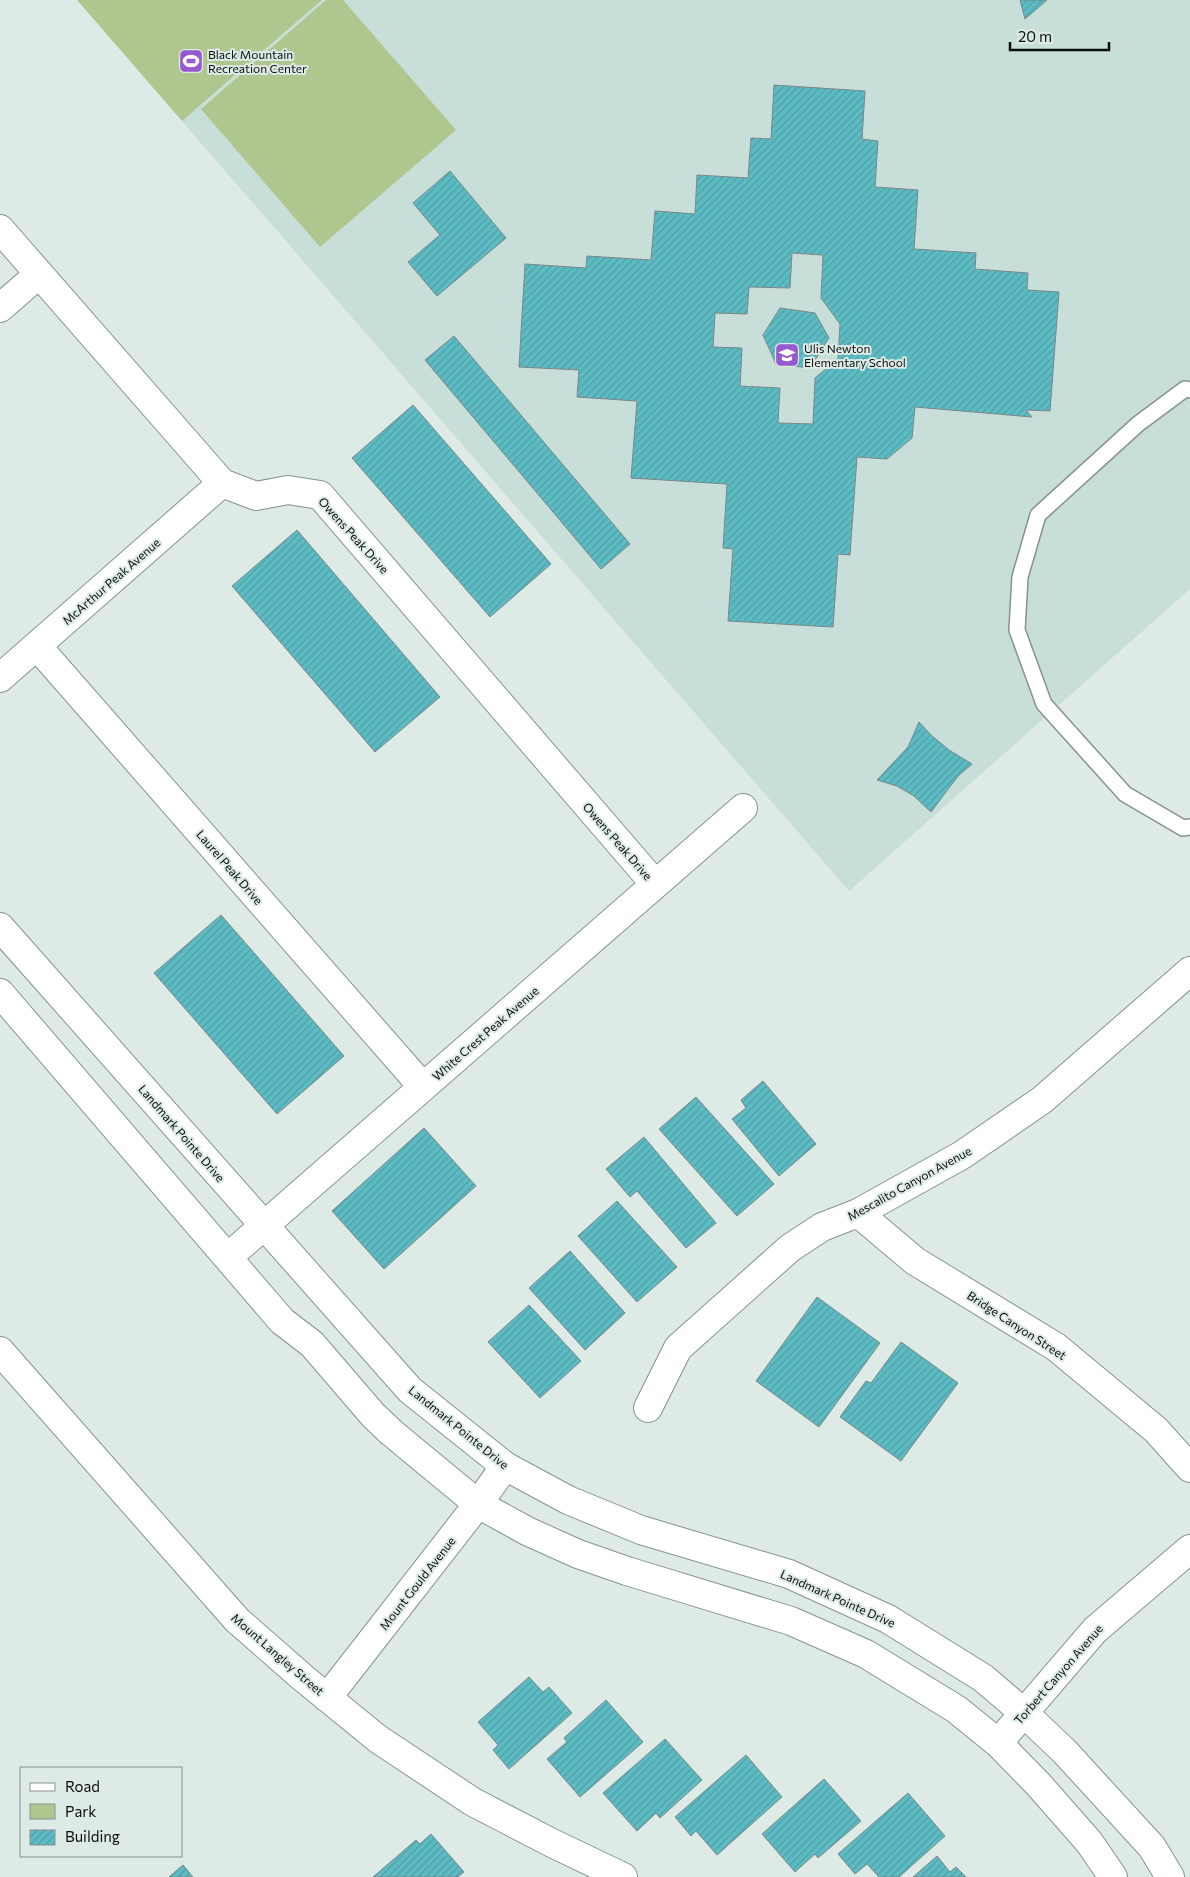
<svg xmlns="http://www.w3.org/2000/svg" width="1190" height="1877" viewBox="0 0 1190 1877" font-family="Commissioner,sans-serif">
<style>
.built{fill:#c8ded8}
.green{fill:#b0c68f}
.building{fill:url(#building-hatch);stroke:#7a8788;fill-rule:evenodd}
.lines{fill:none;stroke-linecap:round;stroke-linejoin:round}
.lane-casing{stroke:#87938f;stroke-width:18}
.street-casing{stroke:#87938f;stroke-width:30}
.secondary-casing{stroke:#87938f;stroke-width:30}
.lane{stroke:#fff;stroke-width:15}
.street{stroke:#fff;stroke-width:28}
.secondary{stroke:#fff;stroke-width:28}
.labels{text-anchor:middle;dominant-baseline:central;stroke-width:4;stroke-linejoin:round;paint-order:stroke}
.poi-label{font-size:12px;fill:#0a0f0d;stroke:#ddeae6;text-anchor:start}
.street-label{font-size:12px;fill:#0a0f0d;stroke:#ddeae6}
</style>
<defs>
<pattern id="building-hatch" width="6" height="6" patternUnits="userSpaceOnUse" patternTransform="scale(1.25)"><rect width="6" height="6" fill="#5dbbc4"/><path d="M-1 1l2-2M0 6l6-6M5 7l2-2" fill="none" stroke="#50a0a7"/></pattern>
</defs>
<rect width="100%" height="100%" fill="#ddeae6"/>
<path class="built" d="M322 0H1190V589L849 891 182 121Z"/>
<path class="green" d="M77 0H322L182 121Z
M326 0H343L456 130 320 247 201 109Z"/>
<path class="building" d="M1020 0H1047L1025 19Z
M774 85 865 91 862 139 878 141 875 187 918 190 914 249 976 253 975 269 1028 273 1027 290 1059 292 1050 411 1026 410 1032 417 915 407 912 438 887 459 857 457 850 555 838 554 833 627 728 621 733 549 723 548 727 484 631 478 637 401 577 397 579 370 519 367 525 264 586 268 587 256 651 260 655 211 695 214 697 175 748 178 751 138 771 139ZM792 253 823 255 821 298 840 324 838 359 815 378 813 424 778 423 780 388 740 386 742 348 713 347 715 313 747 314 749 287 790 288Z
M450 171 506 238 437 296 408 262 440 235 413 203Z
M780 308 815 313 829 338 810 368 776 364 763 335Z
M454 336 630 544 601 569 425 360Z
M413 405 551 564 490 617 352 458Z
M297 530 440 697 375 752 232 586Z
M919 722 931 735 949 750 972 764 958 776 931 812 914 796 897 786 877 780 908 747Z
M221 915 344 1056 277 1114 154 973Z
M763 1081 816 1144 779 1176 732 1119 746 1108 741 1100Z
M696 1097 774 1184 737 1216 659 1129Z
M424 1128 476 1186 384 1269 332 1211Z
M644 1137 716 1223 686 1248 637 1191 630 1197 606 1169Z
M617 1201 677 1267 637 1302 578 1236Z
M570 1251 625 1313 585 1350 529 1288Z
M817 1297 880 1343 819 1427 756 1381Z
M529 1305 581 1361 540 1398 488 1342Z
M901 1342 958 1383 901 1461 840 1417 866 1381 871 1383Z
M529 1677 543 1692 549 1687 572 1713 509 1769 493 1750 498 1745 478 1722Z
M606 1700 643 1742 580 1797 547 1759 567 1742 564 1738Z
M665 1739 702 1780 660 1818 656 1813 637 1831 603 1793Z
M746 1755 782 1797 717 1855 696 1831 691 1836 675 1817Z
M824 1779 861 1821 818 1858 815 1854 795 1872 762 1834Z
M908 1793 945 1836 899 1877H879L867 1864 855 1874 838 1854Z
M431 1834 464 1872 458 1877H373L416 1840 420 1844Z
M937 1856 950 1872 956 1867 966 1877H913Z
M183 1865 193 1877H169Z"/>
<g class="lines">
<defs>
<path id="lane" d="M1190 390 1185 389 1138 424 1038 515 1020 577 1017 630 1044 704 1125 794 1183 828 1190 827"/>
<path id="street" d="M0 229 222 483 256 496 288 490 320 495 655 884
M0 308 39 274
M37 646 423 1087
M0 678 222 483
M858 1213 915 1261 1056 1347 1156 1430 1190 1468
M228 1257 743 808
M0 1351 237 1620 302 1677 378 1739 473 1802 554 1844 623 1877
M648 1408 678 1348 790 1248 822 1227 858 1213 962 1155 1042 1100 1190 971
M327 1698 478 1504 505 1466
M998 1743 1095 1630 1190 1549"/>
<path id="secondary" d="M0 927 410 1390 505 1466 568 1500 641 1530 789 1574 888 1619 983 1678 1023 1712 1065 1752 1152 1847 1170 1877
M0 993 282 1321 312 1344 373 1415 392 1433 478 1504 527 1531 578 1554 627 1571 791 1621 866 1654 956 1709 998 1743 1039 1785 1089 1842 1113 1877"/>
</defs>
<use href="#lane" class="lane-casing"/>
<use href="#street" class="street-casing"/>
<use href="#secondary" class="secondary-casing"/>
<use href="#lane" class="lane"/>
<use href="#street" class="street"/>
<use href="#secondary" class="secondary"/>
</g>
<defs>
<symbol id="stadium-square" viewBox="-11 -11 22 22"><rect x="-9" y="-9" width="18" height="18" rx="4" fill="#9759d0" stroke="#ddeae6"/><path d="M0-5a6.5 5 0 1 0 0 10a6.5 5 0 1 0 0-10ZM-3.5-1.8h7v3.6h-7Z" fill="#fff"/></symbol>
<symbol id="school-square" viewBox="-11 -11 22 22"><rect x="-9" y="-9" width="18" height="18" rx="4" fill="#9759d0" stroke="#ddeae6"/><path d="M0-5L7-2L0 1L-7-2ZM-4 1L0 2.5L4 1V4Q0 6-4 4Z" fill="#fff"/></symbol>
</defs>
<g fill-rule="evenodd">
<use href="#stadium-square" x="177" y="47" width="28" height="28"/>
<use href="#school-square" x="773" y="341" width="28" height="28"/>
</g>
<g class="labels">
<g class="poi-label">
<text x="208" y="54">Black Mountain<tspan x="208" dy="14">Recreation Center</tspan></text>
<text x="804" y="348">Ulis Newton<tspan x="804" dy="14">Elementary School</tspan></text>
</g>
<g class="street-label">
<text transform="translate(354 535) rotate(48)">Owens Peak Drive</text>
<text transform="translate(111 581) rotate(-41)">McArthur Peak Avenue</text>
<text transform="translate(618 841) rotate(49)">Owens Peak Drive</text>
<text transform="translate(230 867) rotate(49)">Laurel Peak Drive</text>
<text transform="translate(485 1033) rotate(-41)">White Crest Peak Avenue</text>
<text transform="translate(182 1133) rotate(49)">Landmark Pointe Drive</text>
<text transform="translate(909 1183) rotate(-29)">Mescalito Canyon Avenue</text>
<text transform="translate(1017 1325) rotate(33)">Bridge Canyon Street</text>
<text transform="translate(459 1427) rotate(39)">Landmark Pointe Drive</text>
<text transform="translate(417 1583) rotate(-52)">Mount Gould Avenue</text>
<text transform="translate(838 1598) rotate(24)">Landmark Pointe Drive</text>
<text transform="translate(278 1654) rotate(41)">Mount Langley Street</text>
<text transform="translate(1058 1674) rotate(-49)">Torbert Canyon Avenue</text>
</g>
</g>
<rect x="20" y="1767" width="162" height="90" fill="#ddeae6" stroke="#89928f"/>
<rect x="30" y="1783" width="25" height="8" fill="#ffffff" stroke="#89928f"/>
<text x="65" y="1792" font-size="15" fill="#0a0f0d">Road</text>
<rect x="30" y="1804" width="25" height="15" fill="#b0c68f" stroke="#89928f"/>
<text x="65" y="1817" font-size="15" fill="#0a0f0d">Park</text>
<rect x="30" y="1830" width="25" height="15" fill="url(#building-hatch)" stroke="#89928f"/>
<text x="65" y="1842" font-size="15" fill="#0a0f0d">Building</text>
<path d="M1010 42v8h99v-8" fill="none" stroke="#0a0f0d" stroke-width="2.5"/>
<text x="1018" y="42" font-size="15" fill="#0a0f0d" stroke="#ddeae6" stroke-width="4" paint-order="stroke">20 m</text>
</svg>
